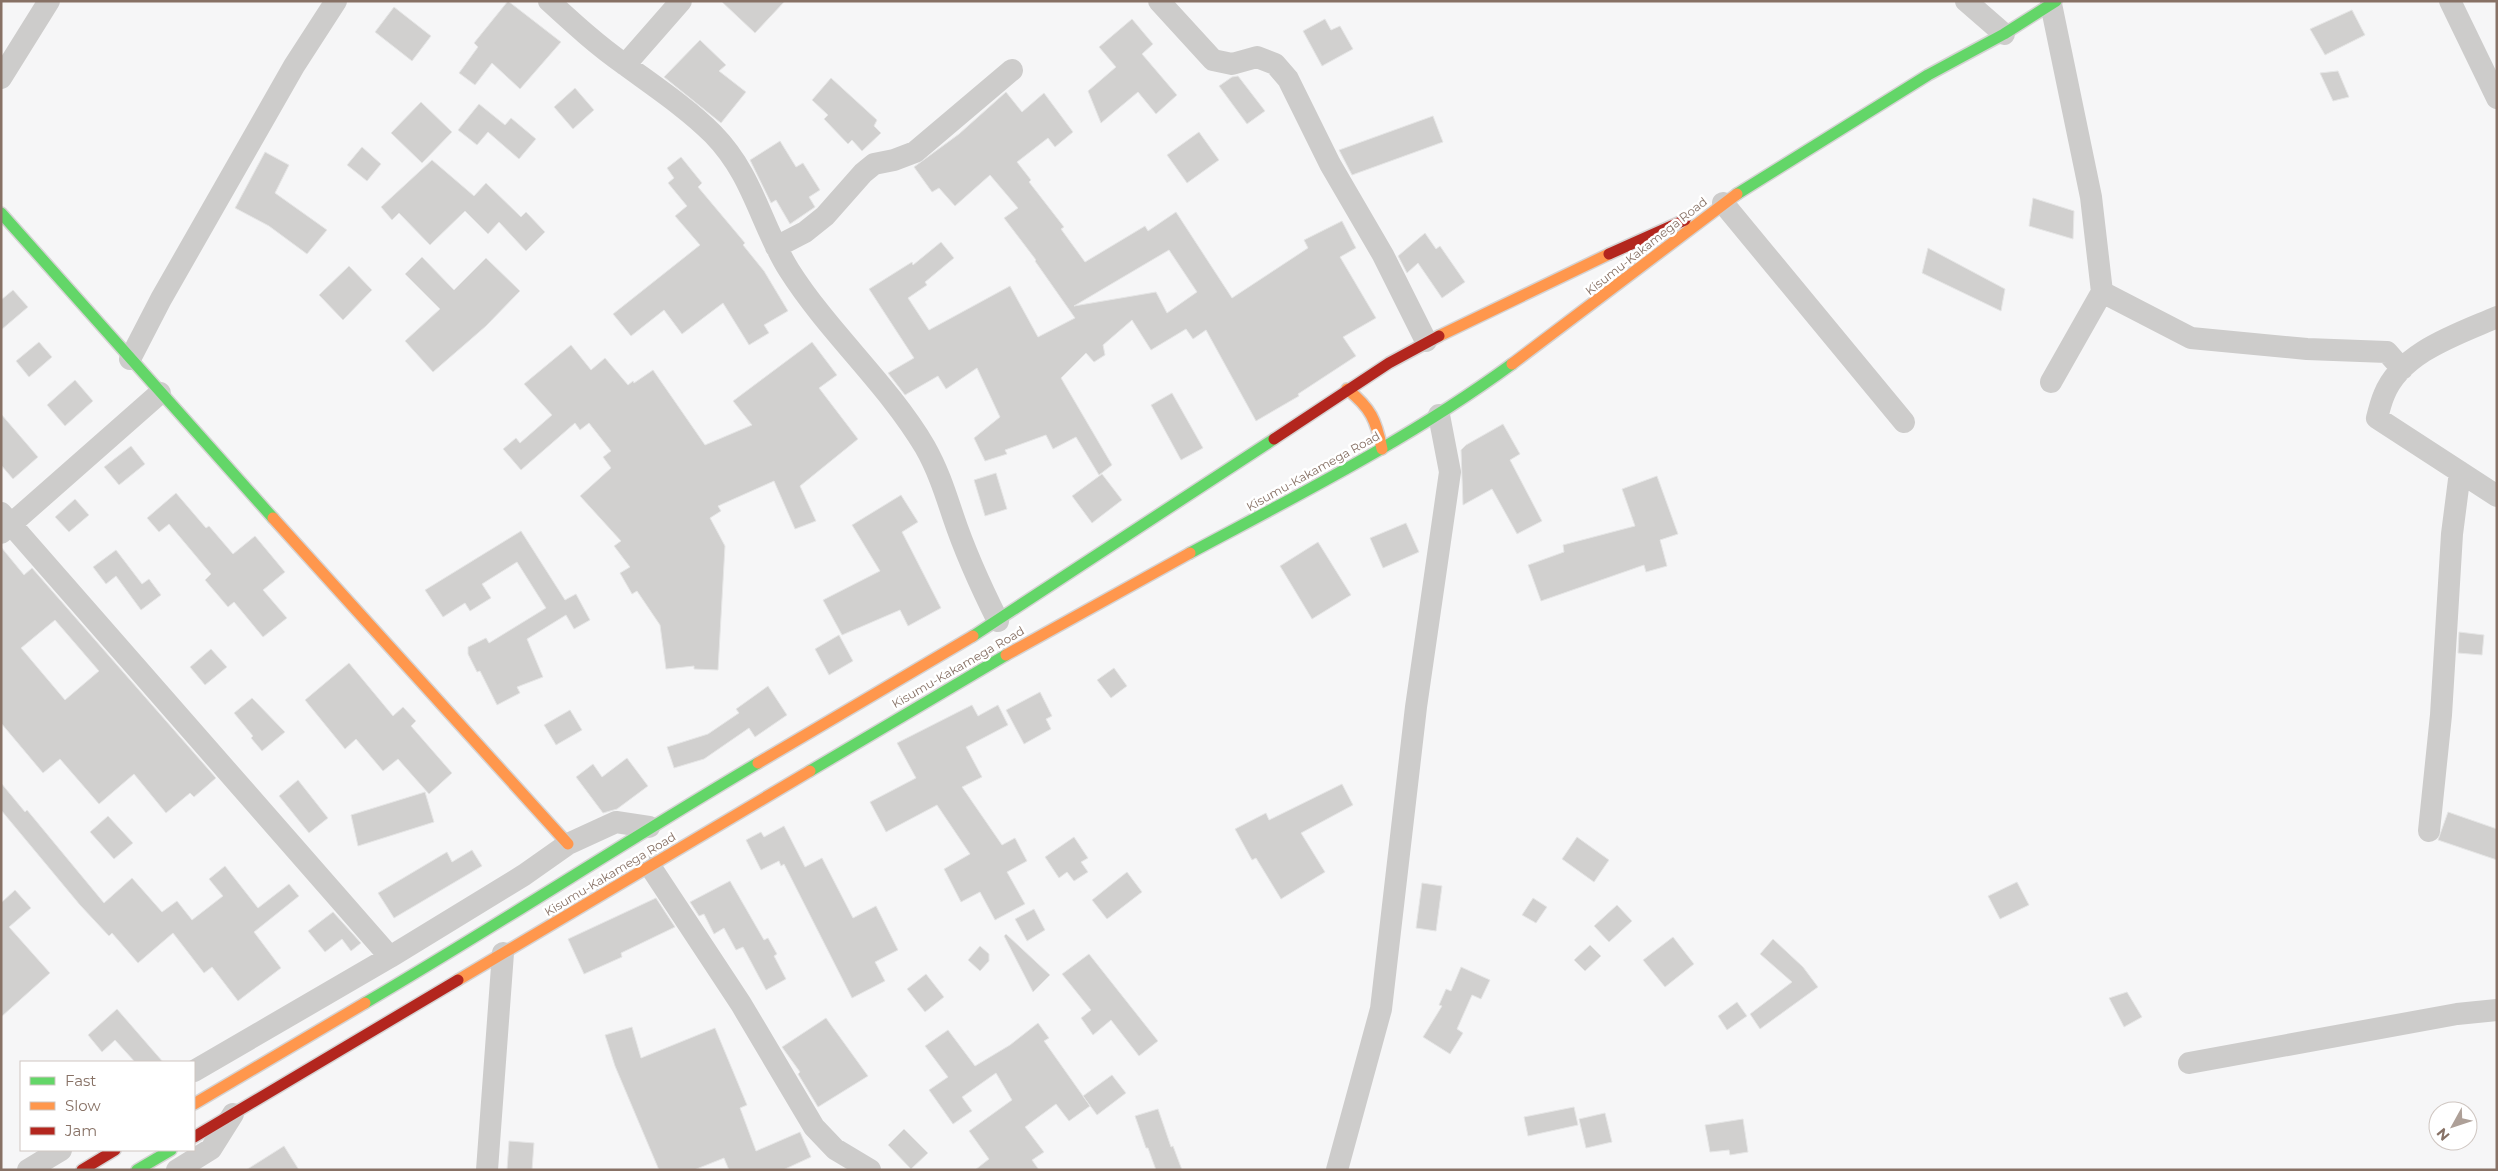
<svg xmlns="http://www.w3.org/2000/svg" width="2498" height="1171" viewBox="0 0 2498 1171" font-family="Montserrat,sans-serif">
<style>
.building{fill:#d1d0cf;stroke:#e6e6e6;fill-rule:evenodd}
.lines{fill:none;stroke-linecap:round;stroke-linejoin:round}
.fast-casing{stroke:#d5d3d3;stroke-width:14}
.slow-casing{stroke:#d5d3d3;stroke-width:14}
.jam-casing{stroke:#d5d3d3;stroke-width:14}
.street{stroke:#cdcccb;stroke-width:22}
.fast{stroke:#63d668;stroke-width:11}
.slow{stroke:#ff974d;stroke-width:11}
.jam{stroke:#b3261e;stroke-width:11}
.labels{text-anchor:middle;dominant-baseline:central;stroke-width:5;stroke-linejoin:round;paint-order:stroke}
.street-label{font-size:12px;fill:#877165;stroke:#fff}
</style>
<rect width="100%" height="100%" fill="#f6f6f7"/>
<path class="building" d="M508 1 561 42 520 89 492 63 475 85 459 73 478 47 474 43Z
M721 1H785L755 33Z
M394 7 431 36 412 61 375 32Z
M2352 10 2365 35 2325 55 2310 29Z
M1132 19 1153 44 1142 54 1177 95 1156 114 1138 92 1101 123 1088 91 1116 67 1099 47Z
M1325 19 1331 30 1340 26 1353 49 1322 66 1303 31Z
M700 40 726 65 719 71 746 92 721 123 664 77Z
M2338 71 2349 97 2333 101 2320 73Z
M1238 76 1265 111 1247 124 1219 86 1232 77Z
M831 78 877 120 874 126 881 133 862 151 852 140 848 144 824 119 828 115 812 100Z
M575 88 594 110 573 129 554 107Z
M1006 92 1022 112 1044 93 1073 132 1055 147 1048 138 1017 162 1031 180 1029 182 1064 227 1061 229 1085 262 1145 226 1148 231 1176 212 1232 298 1308 248 1304 240 1342 221 1356 248 1340 257 1376 318 1343 337 1356 356 1298 394 1299 396 1256 421 1206 330 1193 339 1186 329 1151 350 1132 320 1103 345 1105 355 1094 362 1086 353 1061 378 1112 465 1099 475 1076 437 1053 449 1046 435 1005 450 1007 454 985 461 974 438 1000 417 977 368 946 389 938 376 905 395 888 373 914 358 869 289 912 262 913 265 941 242 954 258 925 282 927 285 908 298 929 330 1010 286 1038 337 1075 318 1035 261 1036 260 1004 218 1018 208 990 175 955 206 939 188 932 192 914 167 959 134ZM1169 250 1197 292 1167 313 1156 292 1074 306Z
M421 102 452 132 422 163 391 133Z
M479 104 505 125 511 118 536 139 519 159 488 132 477 145 458 130Z
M1433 116 1443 142 1352 175 1339 150Z
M1199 132 1219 160 1187 183 1167 155Z
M780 141 796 167 803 163 820 190 809 197 815 207 790 224 776 200 771 203 750 160Z
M362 147 381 164 367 181 347 165Z
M265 152 289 165 275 193 327 230 307 254 269 226 235 208Z
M681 157 702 183 698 187 745 243 743 245 764 271 788 311 764 325 769 333 749 345 723 303 682 334 664 310 631 336 613 314 700 245 675 216 687 206 668 183 674 178 667 168Z
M432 160 474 196 486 183 521 217 526 212 545 232 526 251 499 222 488 234 465 211 430 245 399 213 392 220 381 207Z
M2033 198 2074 211 2073 239 2029 226Z
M1425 233 1436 249 1440 246 1465 282 1442 298 1418 263 1407 273 1398 256Z
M1928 248 2005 289 2001 311 1922 273Z
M422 257 454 290 486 258 520 291 486 326 433 372 405 341 440 309 405 274Z
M349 266 372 290 343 320 319 295Z
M13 290 28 307 1 330V300Z
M39 342 52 357 29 377 16 361Z
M812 342 837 375 819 388 858 439 800 486 816 521 795 529 774 481 718 506 721 511 710 518 725 546 718 670 694 669V666L666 669 660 625 637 591 632 594 620 573 630 567 614 546 621 541 580 496 611 468 603 457 611 451 589 423 580 430 575 423 521 470 503 449 516 438 520 443 552 415 524 384 571 345 591 370 605 358 628 385 633 381 634 383 653 370 705 445 752 425 733 401Z
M75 380 93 401 65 426 47 405Z
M1172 393 1203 448 1181 460 1151 405Z
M1 414 38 457 13 479 1 465Z
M1503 424 1520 454 1510 460 1542 521 1517 534 1492 489 1463 505 1461 450 1466 445Z
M131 446 145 464 119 485 104 467Z
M996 473 1007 509 985 516 974 480Z
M1102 474 1122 500 1092 523 1072 496Z
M1657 476 1678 534 1660 540 1667 566 1646 572 1644 565 1541 601 1528 565 1564 552 1563 545 1635 526 1622 489Z
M176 493 206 528 209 526 233 554 255 536 285 572 263 590 287 618 263 637 234 602 228 607 205 580 211 574 169 524 159 532 147 518Z
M901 495 918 522 902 532 941 608 908 626 900 610 842 635 823 600 880 571 852 525Z
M75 499 89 515 69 532 55 517Z
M1406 523 1419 552 1383 568 1370 538Z
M521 531 565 600 576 594 590 620 574 629 566 615 527 639 543 677 517 687 520 693 497 705 480 671 477 672 468 654V647L486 638 489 643 546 608 517 562 482 584 491 598 470 611 465 603 443 617 425 590Z
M1318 542 1351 595 1312 619 1280 566Z
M1 547 24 575 32 568 216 778 194 797 190 793 166 813 134 774 99 804 60 759 43 773 1 723ZM55 620 99 671 65 700 21 648Z
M116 550 142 584 149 579 161 595 141 610 116 576 106 584 93 567Z
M2459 632 2484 635 2482 655 2458 653Z
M839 635 853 661 829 675 815 649Z
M211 649 227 667 205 685 190 667Z
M349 663 393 716 403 707 416 721 411 726 452 773 429 794 398 759 383 771 356 739 345 749 305 700Z
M1114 668 1127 686 1111 698 1097 680Z
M768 686 787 715 755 737 749 728 704 759 674 768 667 747 708 734 739 713 736 709Z
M1040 692 1052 716 1046 719 1051 729 1024 744 1006 710Z
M252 698 285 732 262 751 251 738 253 736 234 713Z
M972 705 978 716 998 705 1008 725 966 747 982 777 962 787 1002 845 1015 838 1027 861 1007 872 1025 904 995 920 980 892 961 902 944 869 970 854 937 805 886 832 870 802 916 778 897 743Z
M570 710 582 730 556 745 544 725Z
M627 758 648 786 617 809 603 813 576 777 593 764 602 777Z
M298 780 328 818 309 833 279 796Z
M1 783 25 812 27 810 104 903 132 878 162 912 177 901 192 920 223 896 209 879 225 866 258 908 289 884 299 896 254 932 281 968 238 1001 212 967 204 973 173 933 138 963 112 933 109 936 80 905 1 810Z
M1342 784 1353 805 1301 833 1325 872 1281 899 1256 858 1252 860 1235 829 1266 813 1269 820Z
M425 792 434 822 358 846 351 815Z
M2448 812 2497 829V860L2438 840Z
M108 816 133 843 114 859 90 832Z
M784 826 805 867 822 858 853 918 876 906 898 950 875 962 885 981 852 998 784 864 781 866 779 861 761 870 746 840 761 832 764 837Z
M1074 837 1088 858 1081 862 1088 872 1074 881 1067 872 1059 878 1045 857Z
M1577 837 1609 860 1594 882 1562 859Z
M472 850 482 866 394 918 378 893 447 852 452 862Z
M1127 872 1142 892 1107 919 1092 900Z
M730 881 764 940 768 938 777 954 774 956 786 979 766 990 743 947 736 950 724 928 714 934 704 914 699 916 690 902Z
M2017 882 2029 905 2000 919 1988 896Z
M1422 883 1442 886 1436 931 1416 928Z
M15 890 31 908 9 927 50 973 1 1017V903Z
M656 898 675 927 621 953 622 957 584 974 568 939Z
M1533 898 1547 907 1536 923 1522 915Z
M1617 905 1632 921 1609 942 1594 926Z
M1034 909 1045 930 1027 941 1015 919Z
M333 912 361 943 351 951 342 939 325 952 308 931Z
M1006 934 1050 975 1033 992 1004 936Z
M1673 937 1694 964 1665 987 1643 960Z
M1773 939 1803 967 1818 987 1760 1029 1750 1014 1792 982 1760 954Z
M1590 945 1601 956 1585 971 1574 960Z
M980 946 989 954V961L980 971 968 960Z
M1089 954 1158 1041 1139 1056 1111 1020 1093 1035 1081 1018 1091 1010 1062 974Z
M1461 967 1490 980 1481 999 1472 995 1457 1029 1463 1033 1450 1054 1423 1037 1442 1006 1439 1005 1446 989 1451 991Z
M926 974 944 997 925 1012 907 989Z
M2127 992 2142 1017 2124 1027 2109 998Z
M1737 1002 1747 1016 1727 1030 1718 1016Z
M117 1009 163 1062H135L115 1040 102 1052 88 1035Z
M826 1018 868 1076 818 1107 798 1074 800 1072 782 1047Z
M1038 1023 1049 1038 1044 1041 1090 1106 1069 1121 1056 1104 1025 1127 1044 1152 1032 1160 1039 1170H975L989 1159 969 1131 1012 1100 996 1073 962 1097 972 1111 953 1124 929 1090 948 1077 925 1046 948 1030 975 1066 1010 1045Z
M632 1027 641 1058 715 1028 747 1105 740 1108 756 1151 800 1132 811 1157 783 1170H729L724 1158 694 1170H659L615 1066 605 1035Z
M1112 1075 1126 1093 1097 1115 1083 1096Z
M1574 1107 1578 1125 1528 1136 1524 1117Z
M1158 1109 1171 1147 1173 1146 1182 1170H1156L1148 1148H1146L1135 1116Z
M1605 1113 1612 1142 1586 1148 1579 1119Z
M1743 1119 1748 1152 1730 1155 1729 1150 1710 1152 1705 1125Z
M904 1129 928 1153 911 1169 888 1145Z
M509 1141 534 1143 532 1170H507Z
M284 1146 299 1170H246Z"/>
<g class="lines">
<defs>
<path id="fast" d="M1737 194 1928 75 2004 34 2056 1
M1 213 273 518
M1190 553C1300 494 1411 438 1512 364
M973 636 1274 439
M810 771 1006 655
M365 1003C498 925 626 841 758 763
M137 1170 171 1150"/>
<path id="slow" d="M1439 336 1609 254
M1512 364 1737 194
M1347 389C1371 408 1376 420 1382 449
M273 518 568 844
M1006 655 1190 553
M758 763 973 636
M458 980 810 771
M194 1104 365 1003"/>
<path id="jam" d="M1609 254 1685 220
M1274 439 1389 363 1439 336
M194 1137 458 980
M82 1170 115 1150"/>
</defs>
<use href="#fast" class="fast-casing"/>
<use href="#slow" class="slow-casing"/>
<use href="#jam" class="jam-casing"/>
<path class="street" d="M549 1C573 23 597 45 624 64 654 86 687 108 713 134 754 176 760 224 789 270 829 333 887 383 925 447 938 470 945 492 953 516 965 552 981 587 998 621
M1159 1 1213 60 1232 64 1257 57 1275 64 1288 79 1330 164 1383 255 1426 341
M1966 1 2004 34
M2450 1 2497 98
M625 65 681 1
M1 78 49 1
M1723 203 1904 422
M776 247 805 232 825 216 863 173 874 164 894 160 915 152 1012 70
M2102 292 2191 338 2307 349 2387 352 2402 369
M2497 317C2458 334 2401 352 2384 395 2381 402 2379 410 2377 418L2497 496
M130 359 161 299 294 66 336 1
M2051 382 2102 292 2091 197 2051 4
M1 513 390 957
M1 533 160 393
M2429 831 2441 715 2452 534 2460 472
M650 866 741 1004 814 1127 835 1149 870 1170
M2189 1063 2457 1014 2497 1010
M194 1071 390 957 524 875 568 844 616 822 649 827
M28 1170 61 1150
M177 1170 211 1149 233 1114
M487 1170 503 953
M1337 1170 1381 1009 1416 707 1450 472 1439 415"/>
<use href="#fast" class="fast"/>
<use href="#slow" class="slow"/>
<use href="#jam" class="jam"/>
</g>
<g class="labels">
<g class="street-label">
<text transform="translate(1646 246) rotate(-38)">Kisumu-Kakamega Road</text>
<text transform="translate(1313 471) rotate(-29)">Kisumu-Kakamega Road</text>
<text transform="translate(958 667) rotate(-30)">Kisumu-Kakamega Road</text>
<text transform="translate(610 874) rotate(-31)">Kisumu-Kakamega Road</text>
</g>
</g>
<rect width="2498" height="1171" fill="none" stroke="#877165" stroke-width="5"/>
<rect x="20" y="1061" width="175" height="90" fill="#ffffff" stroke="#cfc6c1"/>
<rect x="30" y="1077" width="25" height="8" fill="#63d668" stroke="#cfc6c1"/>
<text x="65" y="1086" font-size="15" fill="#877165">Fast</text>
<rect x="30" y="1102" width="25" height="8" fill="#ff974d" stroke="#cfc6c1"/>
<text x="65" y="1111" font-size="15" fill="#877165">Slow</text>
<rect x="30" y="1127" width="25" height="8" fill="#b3261e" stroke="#cfc6c1"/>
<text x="65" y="1136" font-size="15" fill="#877165">Jam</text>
<g transform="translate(2453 1126) rotate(230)"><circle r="24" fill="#ffffff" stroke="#cfc6c1"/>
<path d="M0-4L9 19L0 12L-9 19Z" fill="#aea098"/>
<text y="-8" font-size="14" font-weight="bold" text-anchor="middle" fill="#877165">N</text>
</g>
</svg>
